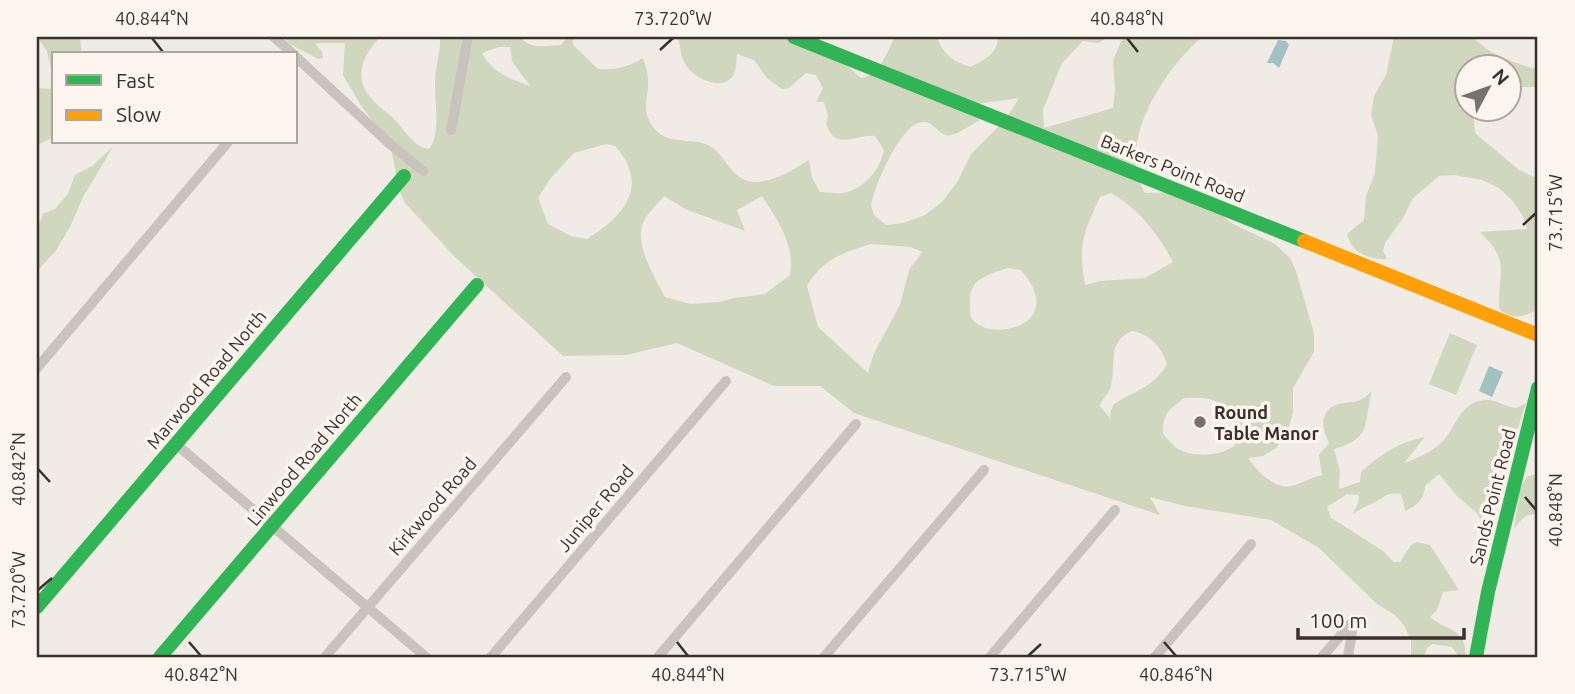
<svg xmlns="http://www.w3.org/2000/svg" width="1575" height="694" viewBox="0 0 1575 694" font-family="Ubuntu,sans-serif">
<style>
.green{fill:#d1d6bf;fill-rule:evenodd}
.water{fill:#a1c2c1}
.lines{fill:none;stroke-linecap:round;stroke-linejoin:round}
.street{stroke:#c9c3be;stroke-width:10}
.fast{stroke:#30b455;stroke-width:14}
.slow{stroke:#ff9f0a;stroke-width:14}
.ticks{fill:none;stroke:#3b302b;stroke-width:2.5}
.poi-dot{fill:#7a716c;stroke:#fbf5ee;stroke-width:2.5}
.labels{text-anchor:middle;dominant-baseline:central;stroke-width:7;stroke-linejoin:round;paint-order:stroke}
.street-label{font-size:18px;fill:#3b302b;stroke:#fbf5ee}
.poi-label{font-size:18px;font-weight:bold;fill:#3b302b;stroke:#fbf5ee;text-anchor:start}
.neatline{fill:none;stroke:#3b302b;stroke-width:2.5}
.ticks-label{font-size:18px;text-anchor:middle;fill:#3b302b}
</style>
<rect width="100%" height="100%" fill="#f0ebe5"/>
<path class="green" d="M37 37H80L82 54H54V82L47 51Z
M284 37H380C363 55 352 78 372 99 379 108 389 113 396 121 406 132 414 147 429 149 443 132 432 92 436 71 437 59 441 49 440 37H520C532 50 545 46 561 45L568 37H573V45L598 69C616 70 627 68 643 58 645 65 648 73 648 80 649 92 643 106 648 118 663 152 692 133 713 148 727 159 733 181 754 182 774 182 793 170 809 160L812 178 820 192C827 192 835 194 843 193 863 190 881 169 884 150L875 136C855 134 836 152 826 124L828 116 824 102H816L823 88 816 75 806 73 789 88 782 89 767 78 754 60 737 54C736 60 737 66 735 71 727 95 694 79 685 64 680 56 681 45 677 37H785L843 62 861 78C879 76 888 52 894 37H937C943 54 953 62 971 67 984 60 998 53 998 37H1109L1098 43 1083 41 1062 63 1043 110 1044 128 1113 108 1115 90 1113 60 1123 37H1202C1164 70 1115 143 1145 193L1177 192 1204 201 1233 224 1275 244 1290 258 1296 271 1314 333V352L1293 388V413L1287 433 1276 448 1263 456 1248 458C1257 472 1277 492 1295 485 1304 482 1312 477 1322 475L1319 455 1329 443C1322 429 1319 412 1336 405 1343 402 1351 403 1358 401 1363 399 1368 395 1372 391 1363 424 1373 438 1334 449L1340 471 1339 489 1360 482 1361 472C1381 454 1399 442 1425 437L1404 463C1418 458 1432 452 1443 441 1456 427 1460 402 1485 400 1496 399 1505 407 1516 408L1526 403 1518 428 1503 464 1504 490 1494 505 1493 523 1488 530 1476 512 1457 496 1439 474 1425 486C1424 499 1417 506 1405 511L1403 500 1400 494C1387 492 1384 498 1373 503 1365 507 1359 509 1352 515L1358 504 1359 495 1347 494 1327 507 1331 518 1382 550 1394 562H1400L1411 545 1417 542 1430 545 1459 590 1443 592 1437 610 1430 617C1447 632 1468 628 1465 657H1459L1452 647 1433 644 1427 648 1424 657H1411V641L1404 625 1395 615 1377 604 1319 548 1271 520 1185 506 1150 497 1160 515 854 413 820 386H774L677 343 626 355 563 356 455 257 405 203 400 192 390 144 362 107 343 75 345 43H315L322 52 323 58 318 59 290 44ZM499 47H510L512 61 530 86C512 80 491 72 482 53ZM1019 98 1005 120 971 154 958 181 942 202 925 215 904 223 886 225 874 215 871 206C874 187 901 122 923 122 935 121 938 137 951 135 961 133 971 124 980 120L959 106ZM606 144 615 146C650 185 625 216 587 239L571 236 548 224 538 198 551 178 574 153ZM1111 193C1138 208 1159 235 1173 262L1145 278 1100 281 1085 285C1078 244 1083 234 1100 197ZM664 196 685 209 745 231 737 210 762 196C778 221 795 244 790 275L765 294 734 298 720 302 690 304 665 297C655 278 634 244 643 223 647 213 658 204 664 196ZM871 244 911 247 922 252 909 270 900 305 874 353 868 373 818 327 807 286C823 259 842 253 871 244ZM1008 268 1021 270C1071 328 984 344 971 317 969 312 970 305 970 300 970 278 990 274 1008 268ZM1132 331C1151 335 1161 346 1167 364 1155 387 1133 391 1113 405L1110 414 1111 419 1100 406C1102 398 1109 394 1111 386 1117 362 1106 343 1132 331ZM1184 398C1207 397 1216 397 1232 415 1261 451 1204 463 1178 449 1173 446 1167 438 1163 434 1162 414 1169 410 1184 398Z
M1394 37H1473C1492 57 1513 62 1538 70V87H1509L1508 66H1466V108L1473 109 1475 133 1519 170 1534 177 1538 176V309C1525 317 1510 321 1499 308 1498 270 1511 262 1480 232L1527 229 1523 216 1512 200 1499 188 1482 180 1454 175 1439 176 1413 198 1403 218 1385 243 1383 251 1387 259C1368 259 1352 254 1347 234L1364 220 1366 196 1375 173 1378 136 1371 114 1374 96 1386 75Z
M37 88 54 89V137L37 145Z
M113 147 83 197 70 227 55 252 37 271V230L43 214 55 209 68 194 75 175 92 166Z
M1450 333 1477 345 1456 395 1429 384Z
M1538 474V515C1526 512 1521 520 1514 529L1520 488 1528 476Z"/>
<path class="water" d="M1278 40 1286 41 1289 45 1279 68 1273 63H1267Z
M1489 366 1503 372 1492 397 1479 391Z"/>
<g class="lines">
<path class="street" d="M274 37 293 54
M296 57 390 144 423 171
M451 130 468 37
M37 368 228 142
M176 444 426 657
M325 657 566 377
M491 657 726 381
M658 657 856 424
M824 657 984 470
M990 657 1115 510
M1155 657 1251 544
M1322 657 1354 620
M1348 657 1354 620"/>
<path class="fast" d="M794 37 1304 241
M37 607 404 176
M160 657 477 285
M1476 657 1488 592 1538 388"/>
<path class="slow" d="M1304 241 1538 335"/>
</g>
<path class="ticks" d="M152 38 163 52M1127 38 1138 52M660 50 673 38M1523 225 1536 213M38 469 50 482M1525 497 1536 510M38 590 52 578M189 642 201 656M677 642 688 656M1164 642 1176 656M1028 656 1041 644"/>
<circle class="poi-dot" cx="1200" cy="422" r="7"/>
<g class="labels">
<g class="street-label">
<text transform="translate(1173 168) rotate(22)">Barkers Point Road</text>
<text transform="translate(206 379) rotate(-50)">Marwood Road North</text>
<text transform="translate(304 459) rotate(-50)">Linwood Road North</text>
<text transform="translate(1492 497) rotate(-76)">Sands Point Road</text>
<text transform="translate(432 506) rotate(-49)">Kirkwood Road</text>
<text transform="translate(595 508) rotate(-50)">Juniper Road</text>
</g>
<g class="poi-label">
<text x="1214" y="412">Round<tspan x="1214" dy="21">Table Manor</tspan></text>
</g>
</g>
<rect width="1575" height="694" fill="none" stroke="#fbf5ee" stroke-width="77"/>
<rect x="52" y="52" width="245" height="91" fill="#fbf5ee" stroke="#aea6a0" stroke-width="2"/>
<rect x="66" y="75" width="35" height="10" fill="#30b455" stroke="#aea6a0" stroke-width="2"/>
<text x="116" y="88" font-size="21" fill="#3b302b">Fast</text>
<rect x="66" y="110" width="35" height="10" fill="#ff9f0a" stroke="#aea6a0" stroke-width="2"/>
<text x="116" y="122" font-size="21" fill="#3b302b">Slow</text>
<g transform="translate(1488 88) rotate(49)"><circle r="33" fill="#fbf5ee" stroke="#aea6a0" stroke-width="2"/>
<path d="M0-5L12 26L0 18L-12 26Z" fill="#7a716c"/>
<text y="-10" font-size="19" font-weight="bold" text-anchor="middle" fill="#3b302b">N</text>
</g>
<path d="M1298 628v10h166v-10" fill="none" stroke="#3b302b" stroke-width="3.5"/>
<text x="1309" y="628" font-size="21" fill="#3b302b" stroke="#fbf5ee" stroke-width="5" paint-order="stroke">100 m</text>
<rect x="38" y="38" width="1498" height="618" class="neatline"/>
<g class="ticks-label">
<text x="152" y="25">40.844°N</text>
<text x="673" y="25">73.720°W</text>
<text x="1127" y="25">40.848°N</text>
<text transform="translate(1556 213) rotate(-90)" y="6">73.715°W</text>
<text transform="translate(19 469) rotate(-90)" y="6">40.842°N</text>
<text transform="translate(1556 510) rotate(-90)" y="6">40.848°N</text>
<text transform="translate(19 590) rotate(-90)" y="6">73.720°W</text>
<text x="201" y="681">40.842°N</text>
<text x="688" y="681">40.844°N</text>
<text x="1028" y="681">73.715°W</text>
<text x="1176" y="681">40.846°N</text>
</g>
</svg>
